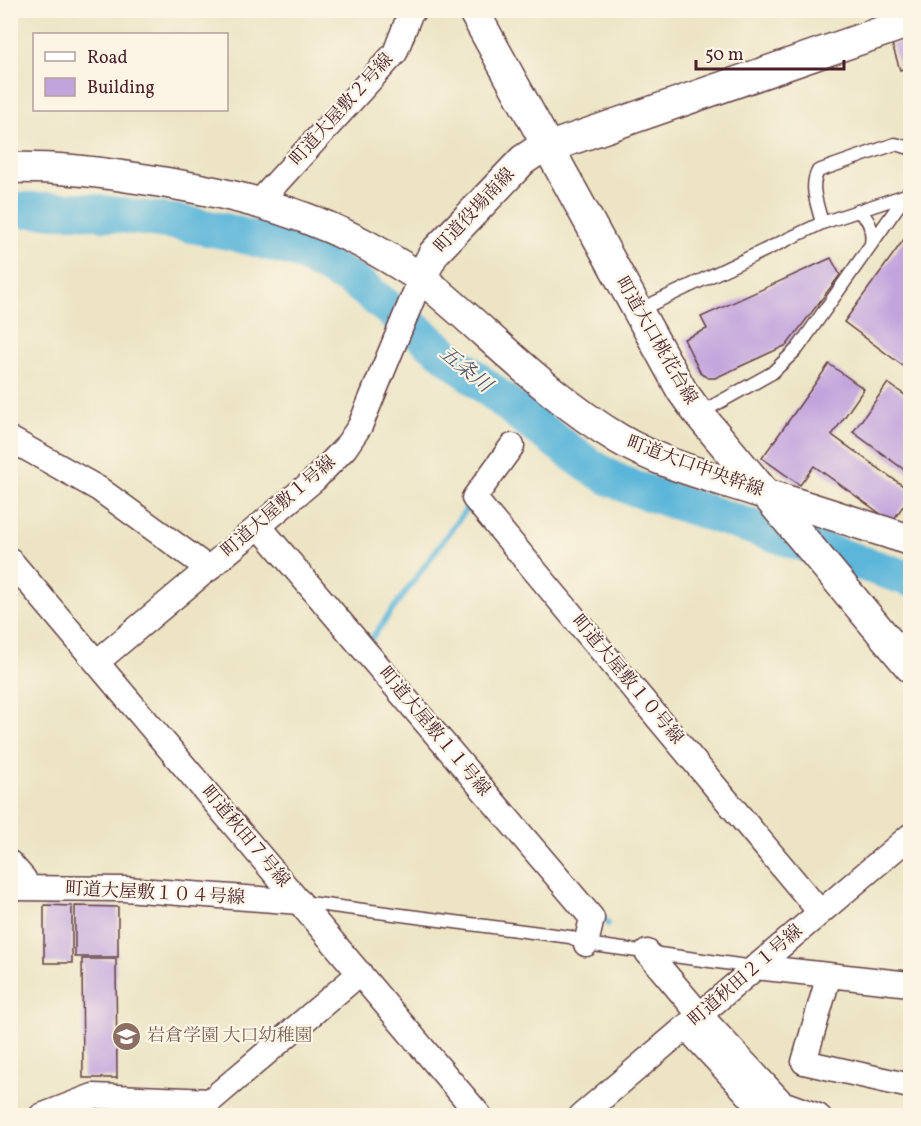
<svg xmlns="http://www.w3.org/2000/svg" width="921" height="1126" viewBox="0 0 921 1126" font-family="Vollkorn,'Noto Serif JP',serif">
<style>
.lines{fill:none;stroke-linecap:round;stroke-linejoin:round}
.stream{stroke:#5cb6d9;stroke-width:6}
.river{stroke:#5cb6d9;stroke-width:36}
.building{fill:#c2a4dd}
.service-casing{stroke:#623d42;stroke-width:15}
.minor-casing{stroke:#623d42;stroke-width:27}
.tertiary-casing{stroke:#623d42;stroke-width:33}
.service{stroke:#fff;stroke-width:12}
.minor{stroke:#fff;stroke-width:24}
.tertiary{stroke:#fff;stroke-width:30}
.labels{text-anchor:middle;dominant-baseline:central;stroke-width:4.5;stroke-linejoin:round;paint-order:stroke}
.street-label{font-size:18px;fill:#4a1f2b;stroke:#fcf5e5}
.education-label{font-size:18px;fill:#785e54;stroke:#fcf5e5;text-anchor:start}
.water-label{font-size:20px;font-style:italic;fill:#505468;stroke:#fcf5e5}
</style>
<rect width="100%" height="100%" fill="#fcf5e5"/>
<filter id="ink" filterUnits="userSpaceOnUse"><feTurbulence type="fractalNoise" baseFrequency=".0167" numOctaves="2"/><feDisplacementMap in="SourceGraphic" scale="12" xChannelSelector="R" yChannelSelector="G"/><feConvolveMatrix kernelMatrix="1 2 1 2 8 2 1 2 1" color-interpolation-filters="sRGB"/></filter>
<filter id="wash" filterUnits="userSpaceOnUse"><feTurbulence type="fractalNoise" baseFrequency=".008" numOctaves="4" result="noise"/><feDisplacementMap in="SourceGraphic" scale="24" xChannelSelector="R" yChannelSelector="G"/><feGaussianBlur stdDeviation="1.35" result="paint"/><feColorMatrix in="noise" values="0 0 0 0 0 0 0 0 0 0 0 0 0 0 0 0 0 1.4 0 .05"/><feComposite in="paint" operator="in"/></filter>
<g filter="url(#wash)">
<rect width="100%" height="100%" fill="#ece4c4"/>
<g class="lines">
<path class="stream" d="M371 644 369 642 470 504
M599 913 608 924"/>
<path class="river" d="M10 210H80L181 223 229 232 299 251 357 283 530 422 587 464 610 478 633 488 910 579"/>
</g>
<g id="blocks">
<path class="building" d="M910 38V80L906 68 900 70 892 44Z
M910 231V371L844 322Z
M831 258 840 275 787 345 715 378H708L701 374 684 339 707 329 701 317Z
M829 364 864 389 832 435 910 491V496L892 522 814 466 800 485 762 458Z
M888 383 910 399V474L853 432Z
M44 905 72 906V963H44Z
M75 906 118 907V957H75Z
M82 959H116L117 1078H83Z"/>
</g>
</g>
<g filter="url(#ink)">
<use href="#blocks" fill-opacity="0" stroke="#623d42" stroke-width="1.5"/>
<g class="lines">
<defs>
<path id="service" d="M856 211C870 217 873 230 871 244
M822 223C818 206 809 187 818 171L895 144 910 148
M637 311 822 223 906 195
M700 413 772 373 798 348 906 195 910 190
M302 902 570 937 586 944 754 967"/>
<path id="minor" d="M258 203 395 53 410 14 414 10
M10 439 99 489 209 569
M512 446 474 498 820 912
M259 526 592 918 586 944
M10 560 480 1116
M97 662 314 480 345 448 360 426 421 278
M10 863 24 879V888
M10 888 125 889 300 902
M647 952 700 1015 782 1103 818 1116
M755 967 910 984
M829 975 804 1062 910 1086
M686 1027 768 1116
M41 1116 93 1096 210 1101 360 973
M581 1116 910 836"/>
<path id="tertiary" d="M473 10 682 391 698 413 910 667
M10 168C50 167 90 171 129 177 206 188 284 204 354 239 377 250 399 264 421 278L434 253 523 160 535 152 910 22
M421 278C487 331 545 395 619 439 661 464 712 477 759 492 809 507 860 524 910 540"/>
</defs>
<use href="#service" class="service-casing"/>
<use href="#minor" class="minor-casing"/>
<use href="#tertiary" class="tertiary-casing"/>
<use href="#service" class="service"/>
<use href="#minor" class="minor"/>
<use href="#tertiary" class="tertiary"/>
</g>
</g>
<defs>
<symbol id="school-disc" viewBox="-11 -11 22 22"><circle r="9.5" fill="#8d6e63" stroke="#fcf5e5"/><path d="M0-5L7-2L0 1L-7-2ZM-4 1L0 2.5L4 1V4Q0 6-4 4Z" fill="#fff"/></symbol>
</defs>
<g fill-rule="evenodd">
<use href="#school-disc" x="110" y="1020" width="33" height="33"/>
</g>
<g class="labels">
<g class="street-label">
<text transform="translate(342 110) rotate(-48)">町道大屋敷２号線</text>
<text transform="translate(475 211) rotate(-47)">町道役場南線</text>
<text transform="translate(656 341) rotate(60)">町道大口桃花台線</text>
<text transform="translate(695 467) rotate(20)">町道大口中央幹線</text>
<text transform="translate(279 507) rotate(-41)">町道大屋敷１号線</text>
<text transform="translate(627 680) rotate(50)">町道大屋敷１０号線</text>
<text transform="translate(434 732) rotate(50)">町道大屋敷１１号線</text>
<text transform="translate(245 837) rotate(50)">町道秋田７号線</text>
<text transform="translate(155 894) rotate(3)">町道大屋敷１０４号線</text>
<text transform="translate(746 976) rotate(-41)">町道秋田２１号線</text>
</g>
<g class="education-label">
<text x="147" y="1036">岩倉学園 大口幼稚園</text>
</g>
<g class="water-label">
<text transform="translate(465 370) rotate(39)">五条川</text>
</g>
</g>
<rect width="921" height="1126" fill="none" stroke="#fcf5e5" stroke-width="36"/>
<rect x="33" y="33" width="195" height="78" fill="#fcf5e5" stroke="#b59f9b" stroke-width="1.5"/>
<rect x="45" y="52" width="30" height="9" fill="#ffffff" stroke="#b59f9b" stroke-width="1.5"/>
<text x="87" y="63" font-size="18" fill="#4a1f2b">Road</text>
<rect x="45" y="78" width="30" height="18" fill="#c2a4dd" stroke="#b59f9b" stroke-width="1.5"/>
<text x="87" y="93" font-size="18" fill="#4a1f2b">Building</text>
<path d="M696 60v9h148v-9" fill="none" stroke="#4a1f2b" stroke-width="3"/>
<text x="705" y="60" font-size="18" fill="#4a1f2b" stroke="#fcf5e5" stroke-width="4.5" paint-order="stroke">50 m</text>
</svg>
